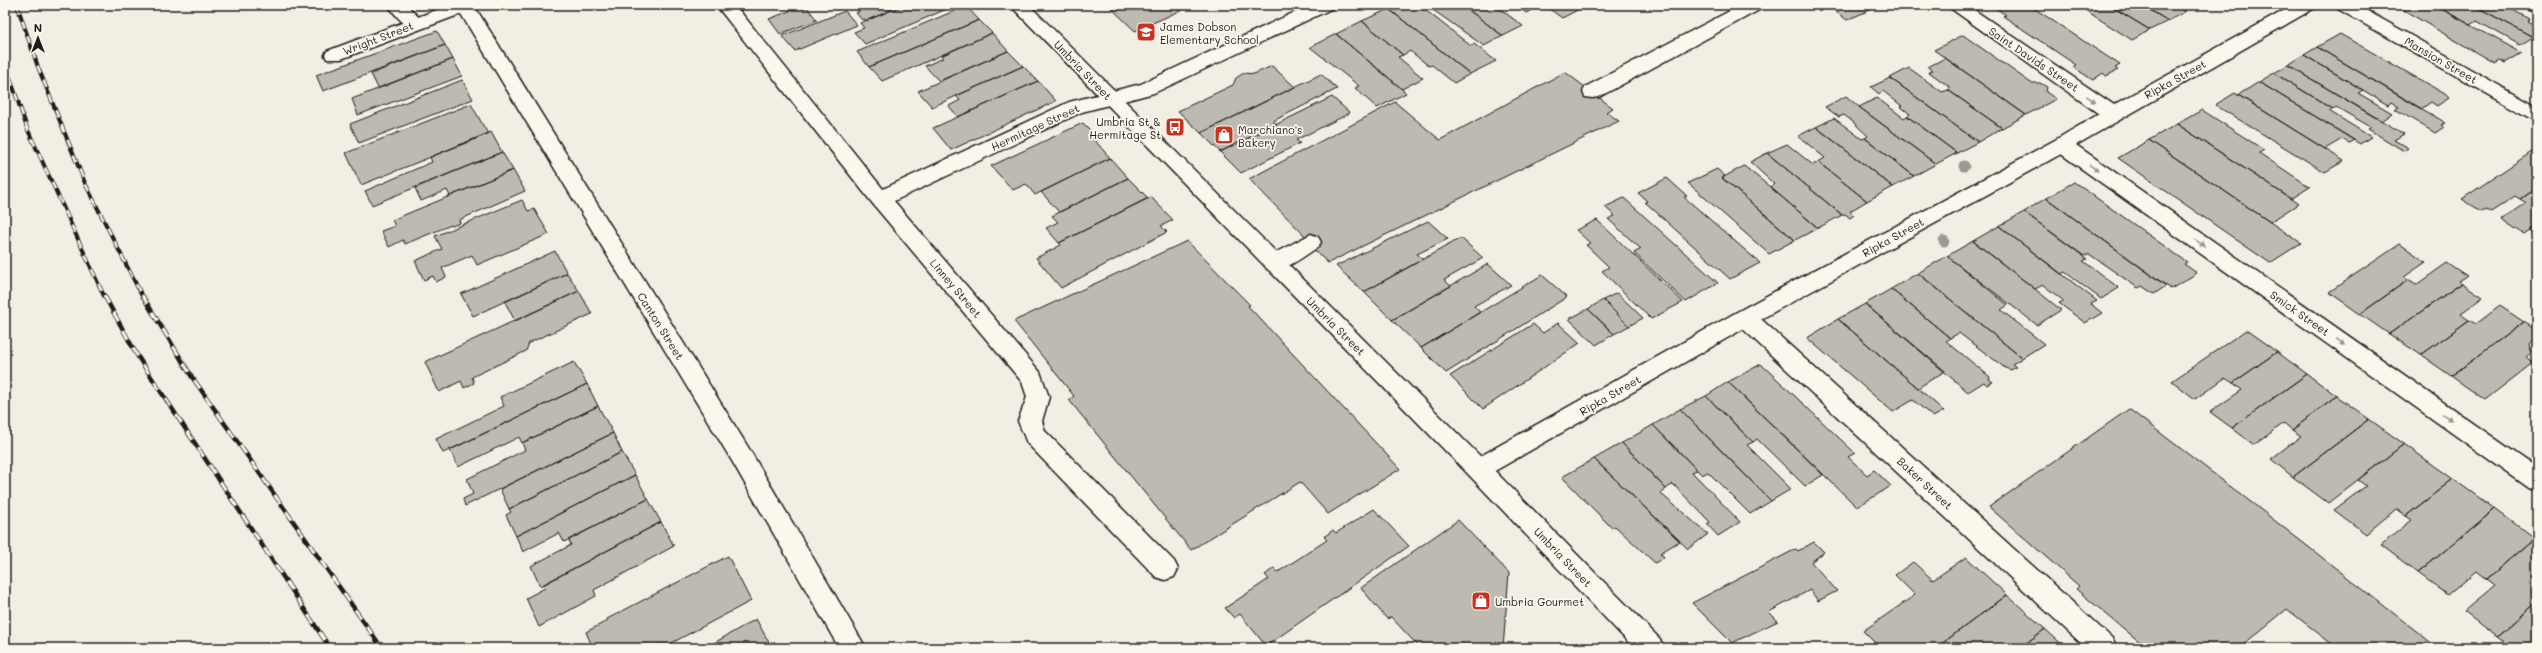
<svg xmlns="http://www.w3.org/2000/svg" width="2542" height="653" viewBox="0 0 2542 653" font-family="Mali,sans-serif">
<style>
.building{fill:#bdbab1;stroke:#1c1c1c}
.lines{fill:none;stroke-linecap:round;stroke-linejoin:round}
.lane-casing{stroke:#1c1c1c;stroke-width:3}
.street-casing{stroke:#1c1c1c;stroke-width:3}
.secondary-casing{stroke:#1c1c1c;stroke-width:3}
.lane{fill:#fbf7ec;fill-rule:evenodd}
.street{fill:#fbf7ec;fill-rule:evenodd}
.secondary{fill:#fbf7ec;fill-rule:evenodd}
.rail-far1-casing{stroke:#1c1c1c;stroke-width:4}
.rail-casing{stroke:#1c1c1c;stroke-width:4.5}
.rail-far1{stroke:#fbf7ec;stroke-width:2.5;stroke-dasharray:8;stroke-linecap:butt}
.rail{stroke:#fbf7ec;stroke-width:3;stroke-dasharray:10;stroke-linecap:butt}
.tree{fill:#9b9892}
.oneway{fill:#97948e}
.labels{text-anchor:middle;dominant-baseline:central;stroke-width:3.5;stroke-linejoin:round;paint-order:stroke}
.poi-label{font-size:11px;fill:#1c1c1c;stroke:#fbf7ec;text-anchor:start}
.street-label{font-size:11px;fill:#1c1c1c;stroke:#fbf7ec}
</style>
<rect width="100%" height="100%" fill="#f2eee4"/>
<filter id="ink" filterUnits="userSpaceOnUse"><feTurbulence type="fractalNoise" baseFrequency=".025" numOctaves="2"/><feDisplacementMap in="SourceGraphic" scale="8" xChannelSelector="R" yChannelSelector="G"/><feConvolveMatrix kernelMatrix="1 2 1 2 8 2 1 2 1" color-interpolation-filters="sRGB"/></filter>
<g filter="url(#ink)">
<path class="building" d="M805 5 817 20 780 34 769 19Z
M904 5 866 21 865 19 862 20 856 13 859 12 854 6Z
M904 5H956L865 44 854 32 864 28 860 23Z
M1108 5H1193L1135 31Z
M1396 5H1419L1471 46 1474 44 1496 61 1470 74 1389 9Z
M1426 5H1462L1503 36 1484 46Z
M1462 5H1500L1496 6 1523 26 1503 36Z
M1516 5H1541L1526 13Z
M1544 5H1587L1562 18Z
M1836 5H1881L1847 20 1831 8Z
M1991 5H2029L2120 65 2115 68 2118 70 2106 76 2103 73 2093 80 2073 67 2076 65 2003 16 2006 15Z
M2077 5H2109L2150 30 2132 40Z
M2109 5H2142L2168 21 2150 30Z
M2142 5H2175L2186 11 2168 21Z
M2395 5H2434L2522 53 2505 63 2499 60 2494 63Z
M2434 5H2473L2533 37 2520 45 2477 21 2471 25Z
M2473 5H2504L2529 19 2527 21 2537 26V34L2533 37Z
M2518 5H2537V15Z
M966 6 979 20 869 67 857 52Z
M1389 9 1470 74 1454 83 1432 65 1429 66 1410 51 1403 55 1362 21Z
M845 11 857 25 795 51 782 36Z
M979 20 992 33 882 81 869 67Z
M1362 21 1403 55 1398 57 1423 78 1402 89 1336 34Z
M437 31 445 45 323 91 316 75Z
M992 33 1008 51 939 81 925 66 943 58 941 56Z
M1336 34 1402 89 1406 93 1377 108 1355 88 1359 86 1310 47Z
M2340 34 2445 94 2449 98 2437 106 2431 102 2421 109 2317 47Z
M1963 35 2031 83H2040L2047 87 2046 92 2056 99 2026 115 1934 50Z
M445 45 453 59 378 88 371 74Z
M2317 47 2446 123 2441 125 2444 127 2435 133 2395 109 2399 107 2391 102 2388 105 2304 55Z
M1008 51 1023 66 932 107 918 91Z
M2304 55 2363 90 2358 93 2392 113 2381 121 2288 65Z
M1945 58 2026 115 2002 128 1948 90 1951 88 1929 72 1933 70 1928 67Z
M453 59 462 76 358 115 352 99Z
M2288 65 2404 134 2394 140 2408 148 2404 151 2368 129 2371 127 2336 107 2333 109 2274 73Z
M1023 66 1038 81 958 117 949 106 960 100 956 96Z
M1272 66 1295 87 1201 133 1178 111 1233 85 1236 78 1244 73 1254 74Z
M1909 68 1942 92 1948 90 2002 128 1978 142 1890 78Z
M1565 72 1613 108 1606 112 1619 121 1328 263 1309 245 1312 243 1249 179 1395 102 1440 140Z
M2274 73 2333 109 2329 111 2371 137 2360 144 2259 82Z
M1321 74 1337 89 1273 121 1277 124 1220 152 1201 133Z
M1890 78 1978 142 1957 153 1907 116 1910 114 1900 106H1902L1883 91 1879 94 1871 87Z
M462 80 473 99 359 143 350 124Z
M1038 81 1056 101 951 150 933 128Z
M2259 82 2354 140 2349 143 2342 139 2325 149 2238 95Z
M2235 93 2325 149 2344 161 2325 172 2215 105Z
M1846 96 1859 107 1936 164 1914 176 1865 138 1868 136 1853 122 1844 115 1839 117 1825 107Z
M1332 97 1350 113 1296 140 1300 143 1241 173 1220 152Z
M1877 98 1904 118 1907 116 1957 153 1936 164 1859 107Z
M471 104 488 134 361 185 346 153Z
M2202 110 2264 150 2259 153 2310 187 2291 199 2177 124Z
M1834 118 1862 139 1865 138 1914 176 1893 187 1816 127Z
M1083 123 1095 135 1092 137 1110 158 1035 195 1026 184 1013 190 991 166Z
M2177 124 2291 199 2298 204 2270 222 2149 140Z
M1816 127 1893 187 1867 201 1818 162 1825 158 1798 136Z
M491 132 502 152 372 205 365 191 432 162 430 157Z
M2149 140 2270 222 2301 243 2270 263 2118 158Z
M1787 144 1813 165 1818 162 1867 201 1850 211 1854 215 1850 218 1845 214 1842 215 1767 153Z
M2533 151 2537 154V187L2520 199 2515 196 2491 212 2485 209 2481 211 2462 199Z
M502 152 513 170 450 196 447 190 421 201 415 188Z
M1767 153 1842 215 1818 228 1770 187 1774 184 1750 162Z
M1110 158 1128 178 1059 212 1041 192Z
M1744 166 1770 187 1818 228 1795 240 1722 178Z
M1717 169 1725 176 1722 178 1795 240 1769 254 1688 183Z
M513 170 525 191 459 220 460 223 452 226 451 225 405 244 403 240 389 247 381 231 395 226 392 220Z
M1128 178 1148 198 1059 243 1046 228 1058 222 1052 216Z
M1667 178 1687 196 1684 197 1760 263 1730 279 1645 202 1647 201 1638 193Z
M2074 182 2187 262 2184 264 2197 273 2171 289 2046 198Z
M2537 187V225L2524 234 2502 220 2526 203 2520 199Z
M1151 197 1173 220 1161 226 1167 232 1061 288 1036 258 1061 245 1059 243Z
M1624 198 1718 283 1686 302 1634 253 1641 249 1608 219 1615 216 1605 207Z
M2046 198 2166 286 2154 294 2142 286 2138 288 2089 254 2084 256 2024 212Z
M522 200 528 211 534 209 549 234 477 265 472 255 442 268 446 277 436 282 433 276 424 280 415 261 442 249 435 236Z
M2024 212 2087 259 2083 261 2119 288 2101 299 2065 272 2061 274 1999 226Z
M1597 220 1683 302 1651 319 1602 271 1609 267 1586 245 1590 243 1576 230Z
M1428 221 1448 239 1417 254 1423 259 1364 292 1336 266Z
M2537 225V235L2529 230Z
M1999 226 2097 301 2091 304 2102 313 2085 323 2059 303 2064 301 2043 285 2035 289 1973 241Z
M1461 238 1483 258 1444 280 1451 286 1392 320 1364 292Z
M1187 241 1250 305 1248 306 1400 469 1328 514 1300 482 1191 550 1069 400 1074 396 1014 321Z
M1973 241 2035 289 2061 310 2037 325 1947 256Z
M2400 244 2426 262 2404 277 2408 280 2360 314 2329 292Z
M555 251 567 273 473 316 461 294Z
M1947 256 2008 305 2001 310 2044 344 2022 358 1918 273Z
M2447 263 2467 276 2459 281 2462 283 2389 334 2360 314 2408 280 2416 285Z
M1488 264 1511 285 1474 306 1480 312 1421 348 1392 320Z
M567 273 579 291 515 321 505 302Z
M1918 273 2022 358 2012 364 2016 367 2011 370 2005 368 1959 333 1950 338 1891 289Z
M1542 275 1567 297 1446 373 1421 348Z
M2462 283 2483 297 2460 314 2469 320 2421 355 2389 334Z
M1891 289 1950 338 1946 341 1990 377 1989 379 1993 382 1987 385 1984 382 1968 392 1865 304Z
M579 291 592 314 529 343 526 351 472 377 474 383 464 388 461 381 439 392 425 362Z
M1617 293 1643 318 1629 326 1603 300Z
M1603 300 1629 326 1614 334 1588 309Z
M1865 304 1945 371 1918 388 1838 319Z
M2500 306 2524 322 2451 376 2421 355 2469 320 2476 324Z
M1588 309 1614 334 1596 345 1569 319Z
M1838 319 1918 388 1944 411 1933 417 1913 400 1893 412 1807 338Z
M2524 322 2537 331V334L2529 343 2532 352 2526 357 2534 362 2485 400 2451 376Z
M1558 323 1580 343 1483 409 1450 376 1533 324 1543 333Z
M2246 330 2277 352 2233 383 2225 378 2195 399 2172 381Z
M2277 352 2307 374 2232 428 2210 412 2242 390 2233 383Z
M574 362 587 384 443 453 436 439 504 406 500 397Z
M1761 364 1855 453 1848 457 1867 475 1874 470 1891 486 1857 507 1728 382Z
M2307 374 2337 396 2292 430 2284 423 2254 445 2232 428Z
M1728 382 1823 475 1805 486 1757 439 1753 442 1706 396Z
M587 384 598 406 522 443 519 437 458 467 450 450Z
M1706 396 1753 442 1747 445 1791 489 1771 501 1680 409Z
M2337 396 2369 419 2293 477 2271 459 2301 436 2292 430Z
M598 406 613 433 465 506 463 499 473 494 467 479 525 450 522 443Z
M1680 409 1771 501 1750 514 1708 472 1702 475 1697 470 1653 425Z
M2129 409 2256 506 2438 648H2337L2287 609 2239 648H2147L2076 589 2079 586 1989 507Z
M2369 419 2404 444 2328 503 2293 477Z
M1653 425 1697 470 1692 472 1740 522 1718 536 1707 524 1710 522 1673 484 1666 489 1622 443Z
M613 433 622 452 509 509 500 489Z
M1622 443 1666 489 1660 493 1708 534 1688 549 1594 459Z
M2404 444 2453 479 2406 516 2396 509 2366 534 2334 510 2366 486 2358 480Z
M622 452 635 475 516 536 506 515 511 512 509 509Z
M1594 459 1680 541 1660 553 1664 557 1655 563 1615 526 1612 528 1562 477Z
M635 475 648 499 564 542 559 533 523 552 516 536Z
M2453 479 2495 509 2418 573 2381 545 2412 520 2406 516Z
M648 499 661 522 540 586 531 566 571 545 569 540Z
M1374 509 1409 546 1266 646 1240 614 1234 618 1225 608 1269 579 1265 575 1274 568 1278 572 1327 540 1324 537 1333 530 1336 533Z
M2495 509 2534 538 2487 579 2477 571 2448 595 2418 573Z
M1458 520 1509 573 1503 648H1420L1391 617 1387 619 1361 588Z
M661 522 674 546 594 590 596 596 539 627 526 598 545 588 543 585Z
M2534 538 2537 540V601L2497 637 2464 611 2495 585 2487 579Z
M1814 542 1824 552 1811 562 1837 591 1818 601 1810 590 1769 612 1778 621 1732 643 1692 603 1796 549 1798 551Z
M728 556 751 601 666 646 665 644 657 648H593L586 632 607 621V619Z
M1966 557 2007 595 1936 648H1880L1863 631 1915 595 1895 575 1913 562 1933 580Z
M2007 595 2045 629 2020 648H1936Z
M2537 601V648H2512L2497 637Z
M756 619 772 648H705Z
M2045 629 2066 648H2020Z"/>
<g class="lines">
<defs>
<path id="lane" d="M388 5H407L425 24 422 28C408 32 396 16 388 5Z
M1741 5H1764L1761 9 1599 97 1592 98 1585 97 1583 92 1585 87Z
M1311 234 1318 237 1321 242 1318 247C1304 256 1283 274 1267 269L1263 263 1267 257Z"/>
<path id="street" d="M450 5H476L475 7 748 447 866 648H839L732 461 461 14 341 59H327L325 55 327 51Z
M716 5H735L883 189 1069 102 1141 84 1310 5H1334L1331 9 1154 93 1082 112 894 201 1040 372 1049 397 1042 421 1045 431 1174 561 1178 569 1174 577 1165 580 1156 577 1027 443 1018 421 1027 397 1022 382 873 204Z
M1946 5H1967L2114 105 2294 5H2316L2313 9 2076 145 2537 468V491L2529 488 2061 154 1761 319 2113 639 2117 648H2086L1743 329 1486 476 1478 479 1470 476 1466 469 1470 462 1737 312 2055 140 2099 114Z
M2335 5H2357L2537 107V122L2338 9Z"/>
<path id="secondary" d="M1010 5H1029L1486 462 1660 639 1664 648H1634L1470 476Z"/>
</defs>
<use href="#lane" class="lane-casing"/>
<use href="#street" class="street-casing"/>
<use href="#secondary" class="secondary-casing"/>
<use href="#lane" class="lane"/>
<use href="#street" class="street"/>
<use href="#secondary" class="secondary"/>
<defs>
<path id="rail-far1" d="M17 5 38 67 85 183 142 296
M5 63 27 128 104 296"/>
<path id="rail" d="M104 295 138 357 330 648
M142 295 192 377 382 648"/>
</defs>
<use href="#rail-far1" class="rail-far1-casing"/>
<use href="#rail" class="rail-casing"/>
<use href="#rail-far1" class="rail-far1"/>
<use href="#rail" class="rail"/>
</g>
<g class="tree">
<circle cx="1964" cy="166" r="5.5"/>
<circle cx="1944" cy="241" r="5.5"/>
</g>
<defs><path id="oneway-solid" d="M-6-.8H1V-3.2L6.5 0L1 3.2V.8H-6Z"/></defs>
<g class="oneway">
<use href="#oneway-solid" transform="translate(2091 99) rotate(34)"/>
<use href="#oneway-solid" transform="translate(2094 168) rotate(35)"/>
<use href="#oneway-solid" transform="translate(2200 243) rotate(35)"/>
<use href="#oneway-solid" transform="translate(2341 342) rotate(35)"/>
<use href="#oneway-solid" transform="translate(2447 417) rotate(35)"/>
</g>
</g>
<defs>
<symbol id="school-square" viewBox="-11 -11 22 22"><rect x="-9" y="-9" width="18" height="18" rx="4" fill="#c8321e" stroke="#fbf7ec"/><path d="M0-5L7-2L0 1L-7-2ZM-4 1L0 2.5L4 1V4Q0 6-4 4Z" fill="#fff"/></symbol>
<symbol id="bus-square" viewBox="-11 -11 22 22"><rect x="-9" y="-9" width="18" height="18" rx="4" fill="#c8321e" stroke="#fbf7ec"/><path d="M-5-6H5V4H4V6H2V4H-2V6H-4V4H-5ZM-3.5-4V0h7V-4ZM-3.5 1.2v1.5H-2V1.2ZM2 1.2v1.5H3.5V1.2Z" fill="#fff"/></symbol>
<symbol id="shop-square" viewBox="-11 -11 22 22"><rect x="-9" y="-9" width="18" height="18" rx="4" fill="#c8321e" stroke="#fbf7ec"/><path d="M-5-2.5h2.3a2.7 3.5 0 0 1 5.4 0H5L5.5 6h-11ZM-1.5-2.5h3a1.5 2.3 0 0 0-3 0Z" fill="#fff"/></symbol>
</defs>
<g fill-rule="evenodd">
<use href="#school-square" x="1135" y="21" width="22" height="22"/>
<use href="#bus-square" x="1164" y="116" width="22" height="22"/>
<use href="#shop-square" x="1213" y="124" width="22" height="22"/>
<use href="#shop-square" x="1470" y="590" width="22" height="22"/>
</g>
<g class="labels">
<g class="poi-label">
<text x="1160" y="26">James Dobson<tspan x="1160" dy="13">Elementary School</tspan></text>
<text x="1161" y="121" text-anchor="end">Umbria St &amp;<tspan x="1161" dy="13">Hermitage St</tspan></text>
<text x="1238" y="129">Marchiano's<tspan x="1238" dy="13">Bakery</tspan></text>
<text x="1495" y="601">Umbria Gourmet</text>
</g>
<g class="street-label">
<text transform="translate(378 38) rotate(-21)">Wright Street</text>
<text transform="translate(2034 59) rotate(34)">Saint Davids Street</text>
<text transform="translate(2441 60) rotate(30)">Mansion Street</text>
<text transform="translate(1083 70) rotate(46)">Umbria Street</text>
<text transform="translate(2175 79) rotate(-29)">Ripka Street</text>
<text transform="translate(1035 127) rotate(-25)">Hermitage Street</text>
<text transform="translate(1893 237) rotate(-29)">Ripka Street</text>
<text transform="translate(956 288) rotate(50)">Linney Street</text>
<text transform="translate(2300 313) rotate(35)">Smick Street</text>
<text transform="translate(661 326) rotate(58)">Canton Street</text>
<text transform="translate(1336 326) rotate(45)">Umbria Street</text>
<text transform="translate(1610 395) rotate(-30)">Ripka Street</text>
<text transform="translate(1925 483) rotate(43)">Baker Street</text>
<text transform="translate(1563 557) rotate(46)">Umbria Street</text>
</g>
</g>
<rect width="2542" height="653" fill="none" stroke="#fbf7ec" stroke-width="20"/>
<rect x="10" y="10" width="2522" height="633" fill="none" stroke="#1c1c1c" stroke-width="1.5" filter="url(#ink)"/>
<g transform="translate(38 38)" stroke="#fbf7ec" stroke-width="3" paint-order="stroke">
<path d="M0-3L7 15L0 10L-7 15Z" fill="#1c1c1c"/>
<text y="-6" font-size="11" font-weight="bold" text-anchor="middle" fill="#1c1c1c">N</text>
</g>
</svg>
